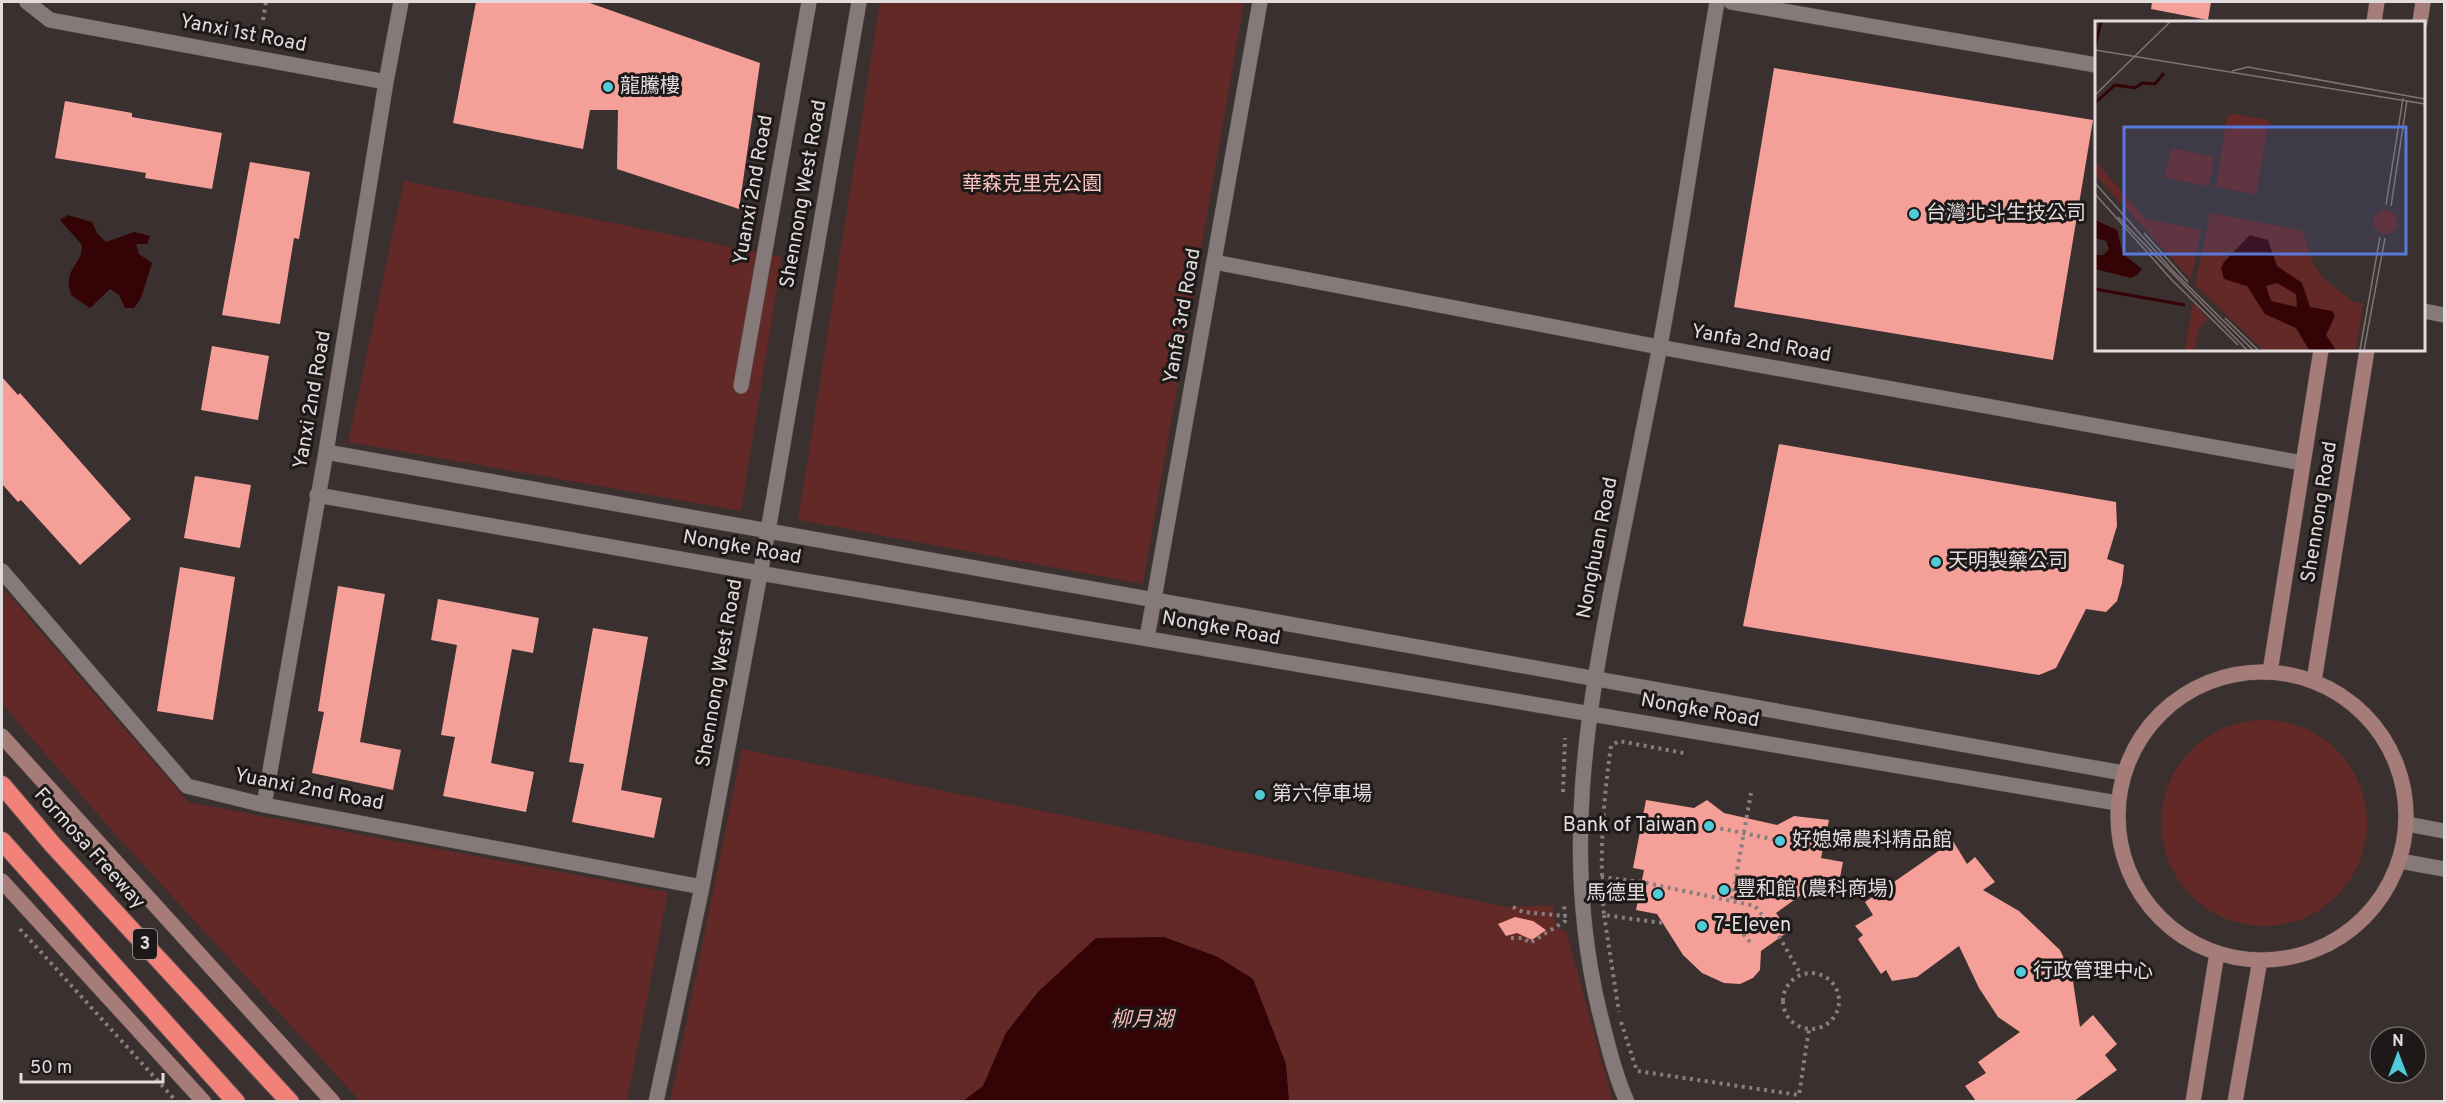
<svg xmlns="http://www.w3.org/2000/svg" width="2446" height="1103" viewBox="0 0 2446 1103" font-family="Overpass,'Noto Sans TC',sans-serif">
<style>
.green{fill:#622926}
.water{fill:#340305}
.building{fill:#f49f98}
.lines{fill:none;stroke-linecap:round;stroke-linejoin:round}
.street-casing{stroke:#574f4e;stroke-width:16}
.secondary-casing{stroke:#574f4e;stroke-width:16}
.highway-casing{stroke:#574f4e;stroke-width:20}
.path{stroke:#877e7e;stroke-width:4;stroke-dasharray:3 4.5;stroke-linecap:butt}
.street{stroke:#857a79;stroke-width:15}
.secondary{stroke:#a67c79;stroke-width:15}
.highway{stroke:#f2817a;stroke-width:18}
.poi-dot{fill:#52cbd8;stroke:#1e1919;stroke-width:2}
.labels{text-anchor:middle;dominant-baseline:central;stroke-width:6;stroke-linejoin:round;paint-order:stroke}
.shield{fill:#1e1919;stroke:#a8a2a2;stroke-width:1.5}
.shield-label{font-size:18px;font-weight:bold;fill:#e3dcdc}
.street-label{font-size:20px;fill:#e3dcdc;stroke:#1e1919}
.poi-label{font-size:20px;fill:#e3dcdc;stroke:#1e1919;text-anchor:start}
.park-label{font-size:20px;fill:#fac3be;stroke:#1e1919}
.water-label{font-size:21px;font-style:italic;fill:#f2bcb6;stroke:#1e1919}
.inset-river{fill:none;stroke:#340305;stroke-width:3}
.inset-road{fill:none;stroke:#7e7574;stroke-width:1.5}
.view{fill:#5879d9;fill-opacity:0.15;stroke:#5879d9;stroke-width:3}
.inset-edge{fill:none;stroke:#e3dcdc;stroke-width:3}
</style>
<rect width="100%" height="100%" fill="#3a302f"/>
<path class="green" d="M880 2H1244L1143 584 798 520Z
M404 181 782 257 741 511 348 442Z
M2 587 188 802 668 892 627 1101H360L115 834 2 704Z
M2161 823a103 103 0 1 1 206 0a103 103 0 1 1-206 0Z
M742 749 1508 907 1553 905 1556 928 1566 931 1613 1101 670 1102Z"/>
<path class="water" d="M68 215 92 222 97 233 106 242 134 232 150 236 147 244H136L139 254 152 263 141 298 134 308H125L119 295 110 289 90 308 71 295C70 291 68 284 69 279 71 265 82 262 82 245L60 220Z
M1164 937 1218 957 1253 979 1286 1064 1289 1101H963L983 1086 1006 1033 1038 992 1096 938Z"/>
<path class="building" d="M476 2H587L760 63 739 209 617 169 618 110H590L583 149 453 123Z
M2152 2H2211L2208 20 2151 9Z
M1774 68 2093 120 2053 360 1734 307Z
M65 101 132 113V117L222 133 212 189 145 178 146 173 55 158Z
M250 162 310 172 299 239 294 238 280 324 222 315Z
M212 346 269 356 258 420 201 410Z
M2 377 18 395 20 393 131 519 80 565 21 500 18 502 2 484Z
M1779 444 2116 502 2117 526 2107 559 2124 565 2122 583 2117 601 2106 612 2086 609 2056 668 2039 675 1743 626Z
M195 476 251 485 240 548 184 538Z
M180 567 235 577 213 720 157 711Z
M338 586 385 594 360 742 401 750 393 790 312 773 324 712 318 711Z
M438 599 539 618 533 653 512 649 491 763 534 772 526 812 443 796 455 737 441 735 457 645 431 640Z
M593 628 648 637 621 790 662 798 654 838 572 822 584 764 569 762Z
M1646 800 1694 808 1707 800 1724 813 1777 825 1794 816 1829 820 1821 858 1843 862 1837 893 1811 888 1776 913 1789 931 1761 951 1760 970 1753 978 1740 984 1724 983 1702 973 1683 955 1657 914 1636 910 1644 870 1633 868Z
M1953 841 1967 864 1975 857 1995 882 1983 890 2019 911 2060 950 2072 975 2080 1027 2093 1015 2117 1044 2105 1055 2117 1070 2074 1101H1976L1965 1086 1986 1073 1978 1062 2020 1032 1998 1017 1979 988 1959 946 1917 977 1892 981 1886 970 1881 974 1858 939 1863 935 1855 926 1873 915 1865 902Z
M1515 917 1533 921 1546 930 1532 940 1517 933 1506 936 1498 924Z"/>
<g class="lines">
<defs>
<path id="street" d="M27 2 50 20 386 82
M1731 2 2096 65
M1214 262 1659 347 2302 463
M2424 311 2444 315
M741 386 809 2
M326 452 2123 773
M317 495 759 573 2117 803
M2 571 187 786 264 805 702 887
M1147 638 1260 2
M264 805 326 452 386 82 401 2
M2407 824 2444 831
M2400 861 2444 869
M656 1102 702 887 768 531 859 2
M1627 1102C1614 1073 1607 1041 1599 1010 1563 859 1585 721 1615 571 1630 497 1645 424 1659 351 1681 235 1697 118 1717 2"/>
<path id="secondary" d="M2374 22 2377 2
M2420 22 2423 2
M2270 672 2321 350
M2118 816a144 144 0 1 1 288 0a144 144 0 1 1-288 0Z
M2314 681 2367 350
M2 736 333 1102
M2 881 204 1102
M2193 1102 2217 953
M2235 1102 2260 960"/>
<path id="highway" d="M2 785 53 845 290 1102
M2 841 236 1102"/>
</defs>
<use href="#street" class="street-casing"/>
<use href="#secondary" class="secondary-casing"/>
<use href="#highway" class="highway-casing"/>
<path class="path" d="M263 20 266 2
M1563 792 1565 738
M1713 827 1777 840
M1601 877 1642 882 1755 906 1780 938 1801 975
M1732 899 1751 793
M1513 907 1523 912 1565 916 1564 904
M1604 915 1619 1012
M1662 923 1604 915C1599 857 1603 803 1611 746L1619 741 1684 753
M20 929 177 1102
M1511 938H1523L1530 943 1565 921V916
M1750 942 1744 935 1765 918
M1783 1001a28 28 0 1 1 56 0a28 28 0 1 1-56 0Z
M1621 1022 1637 1071 1799 1095 1809 1029"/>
<use href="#street" class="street"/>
<use href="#secondary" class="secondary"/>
<use href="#highway" class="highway"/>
</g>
<g class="poi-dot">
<circle cx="608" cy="87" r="6"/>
<circle cx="1914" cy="214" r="6"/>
<circle cx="1936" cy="562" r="6"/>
<circle cx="1260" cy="795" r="6"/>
<circle cx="1709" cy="826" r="6"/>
<circle cx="1780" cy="841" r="6"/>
<circle cx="1724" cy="890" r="6"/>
<circle cx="1658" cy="894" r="6"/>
<circle cx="1702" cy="926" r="6"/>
<circle cx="2021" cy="972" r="6"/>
</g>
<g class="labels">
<rect class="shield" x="133" y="929" width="24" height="30" rx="4.5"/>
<g class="shield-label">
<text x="145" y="944">3</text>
</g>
<g class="street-label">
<text transform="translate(243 34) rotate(11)">Yanxi 1st Road</text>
<text transform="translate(754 190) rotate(-80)">Yuanxi 2nd Road</text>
<text transform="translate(804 194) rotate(-80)">Shennong West Road</text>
<text transform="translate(1183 316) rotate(-80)">Yanfa 3rd Road</text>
<text transform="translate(1761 344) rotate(10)">Yanfa 2nd Road</text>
<text transform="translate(313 400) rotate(-80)">Yanxi 2nd Road</text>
<text transform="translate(2320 512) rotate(-81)">Shennong Road</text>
<text transform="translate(742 548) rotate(10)">Nongke Road</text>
<text transform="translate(1598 548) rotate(-79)">Nonghuan Road</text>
<text transform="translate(1221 629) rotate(10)">Nongke Road</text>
<text transform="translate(720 673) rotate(-80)">Shennong West Road</text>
<text transform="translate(1700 711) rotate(10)">Nongke Road</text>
<text transform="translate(309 790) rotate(11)">Yuanxi 2nd Road</text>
<text transform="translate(89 849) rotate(48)">Formosa Freeway</text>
</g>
<g class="poi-label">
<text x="620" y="87">龍騰樓</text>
<text x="1926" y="214">台灣北斗生技公司</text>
<text x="1948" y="562">天明製藥公司</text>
<text x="1272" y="795">第六停車場</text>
<text x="1697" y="826" text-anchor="end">Bank of Taiwan</text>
<text x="1792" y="841">好媳婦農科精品館</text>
<text x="1736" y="890">豐和館 (農科商場)</text>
<text x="1646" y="894" text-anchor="end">馬德里</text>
<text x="1714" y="926">7-Eleven</text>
<text x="2033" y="972">行政管理中心</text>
</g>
<g class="park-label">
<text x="1032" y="185">華森克里克公園</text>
</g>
<g class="water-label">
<text x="1142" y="1020">柳月湖</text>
</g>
</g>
<g transform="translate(2095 21)">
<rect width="330" height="330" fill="#3a302f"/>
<path d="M139 93 174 99 161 173 121 166 132 95ZM76 127 119 136 114 165 69 157ZM0 140 51 198 106 209 96 258 0 154ZM278 201a12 12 0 1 1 24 0a12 12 0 1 1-24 0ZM115 192 208 210 217 240 227 256 257 280 268 283 261 329H168L100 264ZM98 281 113 298 104 307 100 329H90Z" fill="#622926"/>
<path d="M0 199 22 209 28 233 47 248 42 254 36 257 0 248V234H8L14 228 11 220 0 217ZM155 214 173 219 182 245 207 262 215 286 237 290 240 295 231 314 241 329H214L201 307 170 293 152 265 129 258 126 247 129 241ZM182 262 201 273 202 286 176 280 171 265Z" fill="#340305" fill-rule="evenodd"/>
<path class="inset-river" d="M0 26 6 1M0 82 20 64 40 67 47 62 60 63 69 52M0 268 90 284"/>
<path class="inset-road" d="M0 29 330 83M137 50 153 46 330 78M0 74 75 1M0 162 78 250 158 329M0 173 76 258 143 324M291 184 308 77M296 185 312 79M23 196 152 329M49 212 93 261M130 297 163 329M265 329 285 216M269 329 290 217"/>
<path class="view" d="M29 106H311V233H29Z"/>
<rect width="330" height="330" class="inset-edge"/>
</g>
<rect width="2446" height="1103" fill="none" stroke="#e3dcdc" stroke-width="6"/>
<g transform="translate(2398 1055)"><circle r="28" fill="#1e1919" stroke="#6d6767" stroke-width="1.5"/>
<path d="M0-4.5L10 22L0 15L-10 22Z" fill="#52cbd8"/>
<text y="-9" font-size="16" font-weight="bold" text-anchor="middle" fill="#e3dcdc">N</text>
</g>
<path d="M21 1073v9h142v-9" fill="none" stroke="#e3dcdc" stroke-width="3"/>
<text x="30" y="1073" font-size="18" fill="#e3dcdc" stroke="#1e1919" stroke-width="4.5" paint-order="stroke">50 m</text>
</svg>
